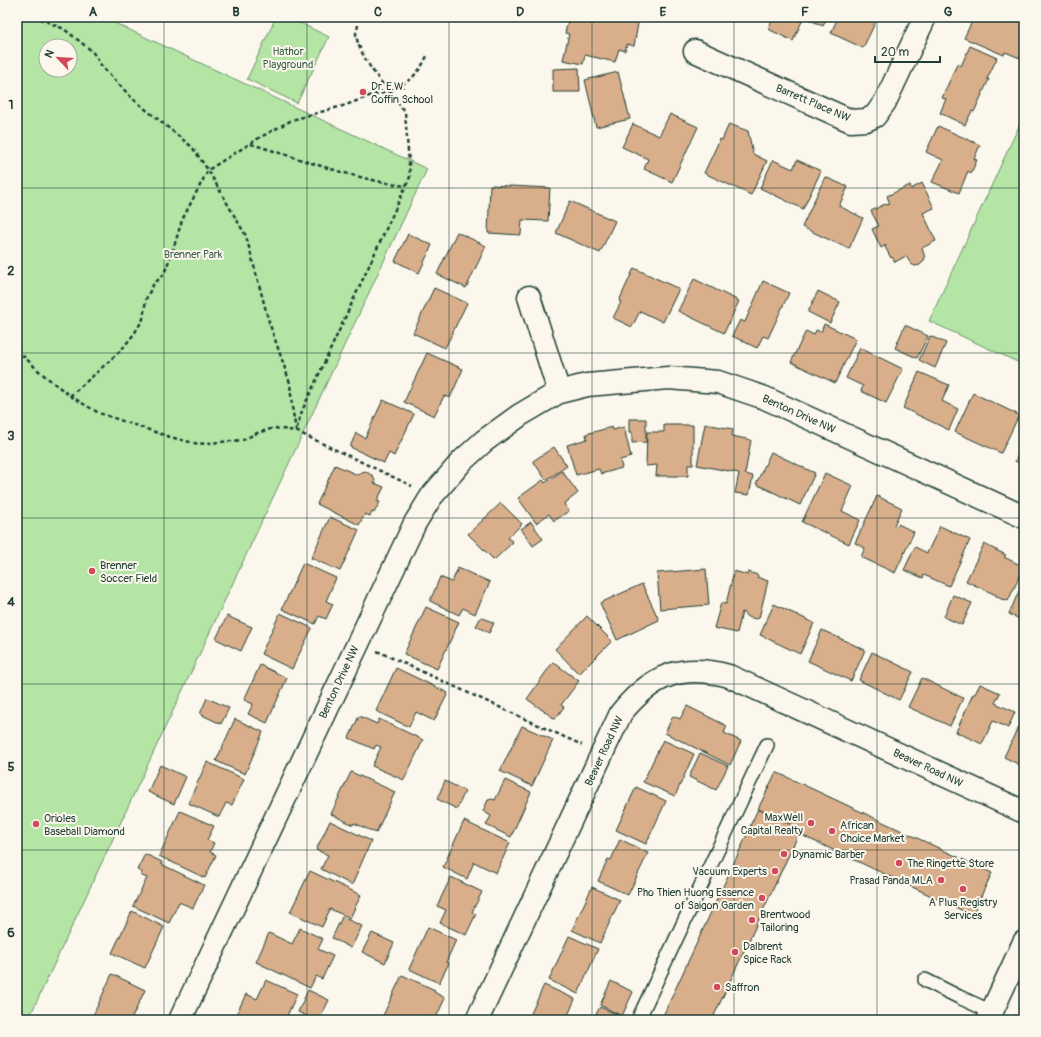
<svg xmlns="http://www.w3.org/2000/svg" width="1041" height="1037" viewBox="0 0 1041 1037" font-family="Pangolin,sans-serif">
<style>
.green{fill:#b4e5a5;stroke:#6a916c;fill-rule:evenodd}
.building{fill:#d9ae8a;stroke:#1f3d34}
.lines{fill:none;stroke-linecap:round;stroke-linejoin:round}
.lane-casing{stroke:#1f3d34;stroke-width:16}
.street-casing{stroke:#1f3d34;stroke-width:25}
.secondary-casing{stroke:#1f3d34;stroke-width:25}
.path{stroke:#1f3d34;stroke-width:2.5;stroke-dasharray:4 3;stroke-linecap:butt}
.lane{stroke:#fbf7ec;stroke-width:13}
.street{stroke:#fbf7ec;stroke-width:22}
.secondary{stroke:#fbf7ec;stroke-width:22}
.grid{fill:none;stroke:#1f3d34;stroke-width:1;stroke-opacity:0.55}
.poi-dot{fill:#d1495b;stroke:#fbf7ec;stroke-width:1.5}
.labels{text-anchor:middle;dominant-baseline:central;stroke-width:4;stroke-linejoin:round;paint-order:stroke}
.park-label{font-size:11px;fill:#3d5f4b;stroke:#fbf7ec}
.poi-label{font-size:11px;fill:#1f3d34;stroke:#fbf7ec;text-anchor:start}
.street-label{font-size:11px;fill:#1f3d34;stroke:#fbf7ec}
.neatline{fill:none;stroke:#1f3d34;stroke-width:1.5}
.grid-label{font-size:13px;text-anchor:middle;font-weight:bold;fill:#1f3d34}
</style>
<rect width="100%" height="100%" fill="#fbf7ec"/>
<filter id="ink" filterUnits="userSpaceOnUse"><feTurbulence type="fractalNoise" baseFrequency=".025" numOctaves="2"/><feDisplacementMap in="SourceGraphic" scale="8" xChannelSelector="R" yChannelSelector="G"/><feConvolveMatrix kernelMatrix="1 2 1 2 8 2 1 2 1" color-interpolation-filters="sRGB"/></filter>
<g filter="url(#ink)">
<path class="green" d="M17 17H102L427 169 28 1020H17ZM46 46H70V70H46Z
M276 17H288L329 37 297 103 247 79Z
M1024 115V365L929 321Z"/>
<path class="building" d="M569 17H634L639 18 634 46 627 44 625 51 619 49 615 62 585 55 583 64 563 60 569 34 565 33Z
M774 17H827L823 26 804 17 793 41 768 29Z
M838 17H878L863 48 831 33Z
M974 17H985L994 21 995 17 1002 20 1004 17H1024V49L1020 58 1005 52 1004 55 964 38Z
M970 46 997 58 987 79H989L974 112 972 111 965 125 940 113 946 99 942 98 957 64 961 66Z
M579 68 580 92H553V69Z
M618 72 630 119 596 127 585 80Z
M670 114 698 127 672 182 644 169 648 159 622 147 633 124 659 136Z
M729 124 748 131 753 154 767 161 751 195 704 173 720 139 722 140Z
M938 126 980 145 974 159 977 160 971 173 968 171 959 193 932 182 943 160 926 152Z
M773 160 793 169 797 160 821 171 803 209 760 188Z
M825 177 848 187 839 206 863 218 849 249 802 227Z
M922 183 934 208 923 213 936 241 922 248 925 258 923 262 920 265 915 266 911 264 906 256 895 262 892 257 891 258 885 247 886 245 881 248 872 229 879 226 871 211 885 204 886 205 890 204 887 196 910 185 911 189Z
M490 185 550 188 548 221 522 220 521 235 488 233Z
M570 201 615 221 600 253 556 233Z
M457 232 486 246 466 288 437 274Z
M408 234 432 245 419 273 395 261Z
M634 268 679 289 663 322 640 311 632 327 613 318 621 302 619 301Z
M694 279 739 301 724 333 678 311Z
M763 281 789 293 768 338 763 336 757 348 732 336 740 320 745 322Z
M434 288 467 303 445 348 413 333Z
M818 291 840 302 830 323 808 312Z
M824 324 856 339 835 383 791 362 806 331 814 335 816 330 821 332Z
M905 325 928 336 917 358 895 348Z
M930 336 946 343 935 368 919 360Z
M860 348 903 369 886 403 861 391 863 386 846 378Z
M427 353 463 369 450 398 444 396 434 416 404 402Z
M919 372 949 385 942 401 958 409 949 430 903 408Z
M973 393 1019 415 1001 453 955 432Z
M383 400 414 414 394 456 389 453 384 463 350 447 356 433 365 438Z
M629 419H646V442L632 443V432H629Z
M705 424 733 429 732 436 751 440 745 474 753 476 749 495 735 493 739 473 697 465Z
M664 425H693V465H688V476H656L657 465 646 466 647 432H664Z
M612 427 613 430 624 427 631 457 620 460 622 468 601 474 599 469 576 475 567 445 587 439 586 434Z
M1024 442V465L1015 461Z
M554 447 567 466 546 480 533 461Z
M771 452 815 473 800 505 756 484Z
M335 465 358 475 359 473 365 471 373 476 375 481 374 483 384 487 377 501 380 502 374 513 372 512 370 516 365 514 359 525 317 504Z
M562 471 578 493 564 504 569 511 554 521 549 514 536 523 518 498 543 480 545 483Z
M825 473 853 486 842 511 860 520 849 544 802 522Z
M877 496 902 508 894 525 897 526 898 524 914 532 895 573 861 557 865 548 855 543Z
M501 503 522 524 508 538 513 542 494 560 468 534Z
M330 517 359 530 340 571 311 558Z
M531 522 543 539 533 546 521 529Z
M940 526 970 540 949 586 924 575 923 578 904 570 915 547 927 553Z
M984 544 1006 555 1004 557 1024 567 1008 601 1004 599 1003 600 996 596V595L966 581Z
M303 563 336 578 326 601 333 604 326 619 319 616 315 624 282 609Z
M458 568 490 582 475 614 463 608 459 615 430 601 440 577 452 582Z
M706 569 709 605 660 609 657 573Z
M734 571 748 575V572L758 575 757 577 768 581 759 618 756 619 748 617 745 615V613L742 612 737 633 714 628 721 603 726 604Z
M642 584 659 620 617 640 600 603Z
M1019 591 1024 593V621L1009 614Z
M953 595 972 603 962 625 944 617Z
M774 604 814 623 800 654 760 635Z
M426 607 459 622 437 669 404 654Z
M280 613 312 628 292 669 261 654Z
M227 616 252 627 241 651 216 639Z
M587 616 612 641 579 674 555 649Z
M481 617 494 623 489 633 476 626Z
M822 630 865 650 851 681 808 661Z
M872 652 913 672 899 700 859 680Z
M553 662 579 681 561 705 564 707 555 719 527 699Z
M260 665 287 678 267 723 248 714 253 704 244 700Z
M396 668 448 693 434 721 416 712 409 727 376 711Z
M922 678 963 698 950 726 908 707Z
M980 684 1000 693 995 703 1015 712 1008 728 993 721 982 744 956 732 973 694H975Z
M207 698 229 708 221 724 200 714Z
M687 706 727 726 724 733 741 741 730 765 665 733 673 716 680 719Z
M359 716 377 724 379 719 423 740 404 780 372 766 381 747 376 745 374 749 349 738Z
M235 719 263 732 245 774 216 761Z
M522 726 553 740 532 786 500 771Z
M1018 727 1024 730V767L1004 757Z
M663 740 694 754 675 796 643 782Z
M700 753 728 766 716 790 689 777Z
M207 762 244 779 232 805 226 803 219 817 188 803Z
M160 765 186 777 174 804 148 792Z
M351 772 395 792 376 833 354 823 353 825 331 814Z
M776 772 992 873 972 915 799 834 801 829 758 809Z
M505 780 531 792 511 837 486 825 491 816 483 811 488 800 492 799 495 800Z
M445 781 465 791 457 809 437 799Z
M636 787 666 801 646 844 616 830Z
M758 809 801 829 712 1020H661L751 826H750Z
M180 811 214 826 207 840 214 843 210 852 216 855 205 878 159 856Z
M330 821 371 841 352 885 321 869 328 855 316 850Z
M464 821 510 843 496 873 474 862 467 879 443 867Z
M620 839 648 853 628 895 598 881 608 859 611 860Z
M145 854 162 862 161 864 204 885 193 908 179 902 169 923 133 906 147 878 140 875 142 872 137 870Z
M310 871 361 895 350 918 330 909 322 927 290 912Z
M451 877 482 892 472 912 476 914 466 935 440 923 446 910 437 906Z
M592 887 620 900 600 943 572 930Z
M132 911 164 927 145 968 112 953Z
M342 917 362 926 351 948 332 938Z
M428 927 456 940 446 962 449 963 439 983 409 969Z
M300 928 323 939 318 949 333 956 322 979 316 976 310 988 256 962 269 933 292 944Z
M372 933 394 943 385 963 362 952Z
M569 936 598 949 578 994 549 980Z
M112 974 145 990 131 1020H91Z
M402 975 435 990 434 992 445 998 435 1020 423 1015 421 1020H381Z
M266 980 297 994 285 1020H242L235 1017 246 994 257 999Z
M611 981 633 992 622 1016 600 1005Z
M544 985 575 999 566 1020H528Z
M308 990 329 1000 319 1020H315L298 1012Z
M600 1007 623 1017 622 1020H593Z"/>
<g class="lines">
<defs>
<path id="lane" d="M925 980 959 997 992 1012
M638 1020 767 745"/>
<path id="street" d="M695 51 851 121 866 120 875 116 885 102 925 17
M529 297 559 392
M180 1020 415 523 431 497 462 461 484 441 520 415 559 392 587 385 668 378 718 382 765 398 1024 517
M477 1020 621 713C652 675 681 663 729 676L1024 812"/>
<path id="secondary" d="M988 1020 1024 942"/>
</defs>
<use href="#lane" class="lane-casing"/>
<use href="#street" class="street-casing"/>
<use href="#secondary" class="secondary-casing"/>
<path class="path" d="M358 25C358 27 356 31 356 34 358 53 377 77 389 92 409 81 417 77 427 56
M251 144C302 159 353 179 406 186
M17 350 40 372 70 396 99 413 170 437 198 444 243 440 257 433 274 428 296 431 292 406 290 383 269 322 246 236 208 170 192 147 133 99 103 68 92 51 64 29 36 17
M70 396 94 375 122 349 134 334 143 319 146 299 153 285 164 274 173 250 182 220 208 170 259 138 292 120 346 105 372 95 389 92 405 112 410 177 302 411 296 431 412 486
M377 651 582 745"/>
<use href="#lane" class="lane"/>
<use href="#street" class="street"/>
<use href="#secondary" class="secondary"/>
</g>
</g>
<path class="grid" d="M164 17V1020M307 17V1020M449 17V1020M592 17V1020M734 17V1020M877 17V1020M17 188H1024M17 353H1024M17 518H1024M17 684H1024M17 850H1024"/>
<g class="poi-dot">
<circle cx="363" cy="92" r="4"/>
<circle cx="92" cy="571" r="4"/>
<circle cx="811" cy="823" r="4"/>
<circle cx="36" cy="824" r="4"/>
<circle cx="832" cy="831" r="4"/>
<circle cx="784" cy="854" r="4"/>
<circle cx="899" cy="863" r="4"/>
<circle cx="775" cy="871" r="4"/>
<circle cx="941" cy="880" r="4"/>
<circle cx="963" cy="889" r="4"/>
<circle cx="762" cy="898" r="4"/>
<circle cx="752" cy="920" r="4"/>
<circle cx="735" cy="952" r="4"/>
<circle cx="717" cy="987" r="4"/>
</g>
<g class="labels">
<g class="park-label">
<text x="288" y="51">Hathor<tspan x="288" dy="13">Playground</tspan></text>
<text x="193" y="254">Brenner Park</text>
</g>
<g class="poi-label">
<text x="371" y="86">Dr. E.W.<tspan x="371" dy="13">Coffin School</tspan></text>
<text x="100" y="565">Brenner<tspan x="100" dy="13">Soccer Field</tspan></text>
<text x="803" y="817" text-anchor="end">MaxWell<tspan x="803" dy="13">Capital Realty</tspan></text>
<text x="44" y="818">Orioles<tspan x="44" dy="13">Baseball Diamond</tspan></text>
<text x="840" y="825">African<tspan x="840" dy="13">Choice Market</tspan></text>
<text x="792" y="854">Dynamic Barber</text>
<text x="907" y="863">The Ringette Store</text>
<text x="767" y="871" text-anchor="end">Vacuum Experts</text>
<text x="933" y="880" text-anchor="end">Prasad Panda MLA</text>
<text x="754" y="892" text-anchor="end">Pho Thien Huong Essence<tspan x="754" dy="13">of Saigon Garden</tspan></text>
<text x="963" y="902" text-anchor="middle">A Plus Registry<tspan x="963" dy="13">Services</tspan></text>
<text x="760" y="914">Brentwood<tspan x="760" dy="13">Tailoring</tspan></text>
<text x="743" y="946">Dalbrent<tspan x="743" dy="13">Spice Rack</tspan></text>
<text x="725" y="987">Saffron</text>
</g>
<g class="street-label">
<text transform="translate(813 103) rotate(23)">Barrett Place NW</text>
<text transform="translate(799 414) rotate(24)">Benton Drive NW</text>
<text transform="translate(339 682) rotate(-65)">Benton Drive NW</text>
<text transform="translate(604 751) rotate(-65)">Beaver Road NW</text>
<text transform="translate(928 768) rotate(25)">Beaver Road NW</text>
</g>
</g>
<rect width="1041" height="1037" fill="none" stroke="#fbf7ec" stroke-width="44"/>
<g transform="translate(58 58) rotate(295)"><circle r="19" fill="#fbf7ec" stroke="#a3ada2"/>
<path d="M0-3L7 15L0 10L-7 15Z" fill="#d1495b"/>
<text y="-6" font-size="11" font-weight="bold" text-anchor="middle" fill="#1f3d34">N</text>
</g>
<path d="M875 56v6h65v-6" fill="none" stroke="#1f3d34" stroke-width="2"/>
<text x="881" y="56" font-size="12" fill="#1f3d34" stroke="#fbf7ec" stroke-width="3" paint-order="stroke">20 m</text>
<rect x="22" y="22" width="997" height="993" class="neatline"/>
<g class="grid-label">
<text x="93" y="16">A</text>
<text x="236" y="16">B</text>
<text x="378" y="16">C</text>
<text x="520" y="16">D</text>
<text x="663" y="16">E</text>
<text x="805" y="16">F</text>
<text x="948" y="16">G</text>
<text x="11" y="109">1</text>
<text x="11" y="275">2</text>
<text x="11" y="440">3</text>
<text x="11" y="606">4</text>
<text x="11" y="771">5</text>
<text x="11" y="937">6</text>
</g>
</svg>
